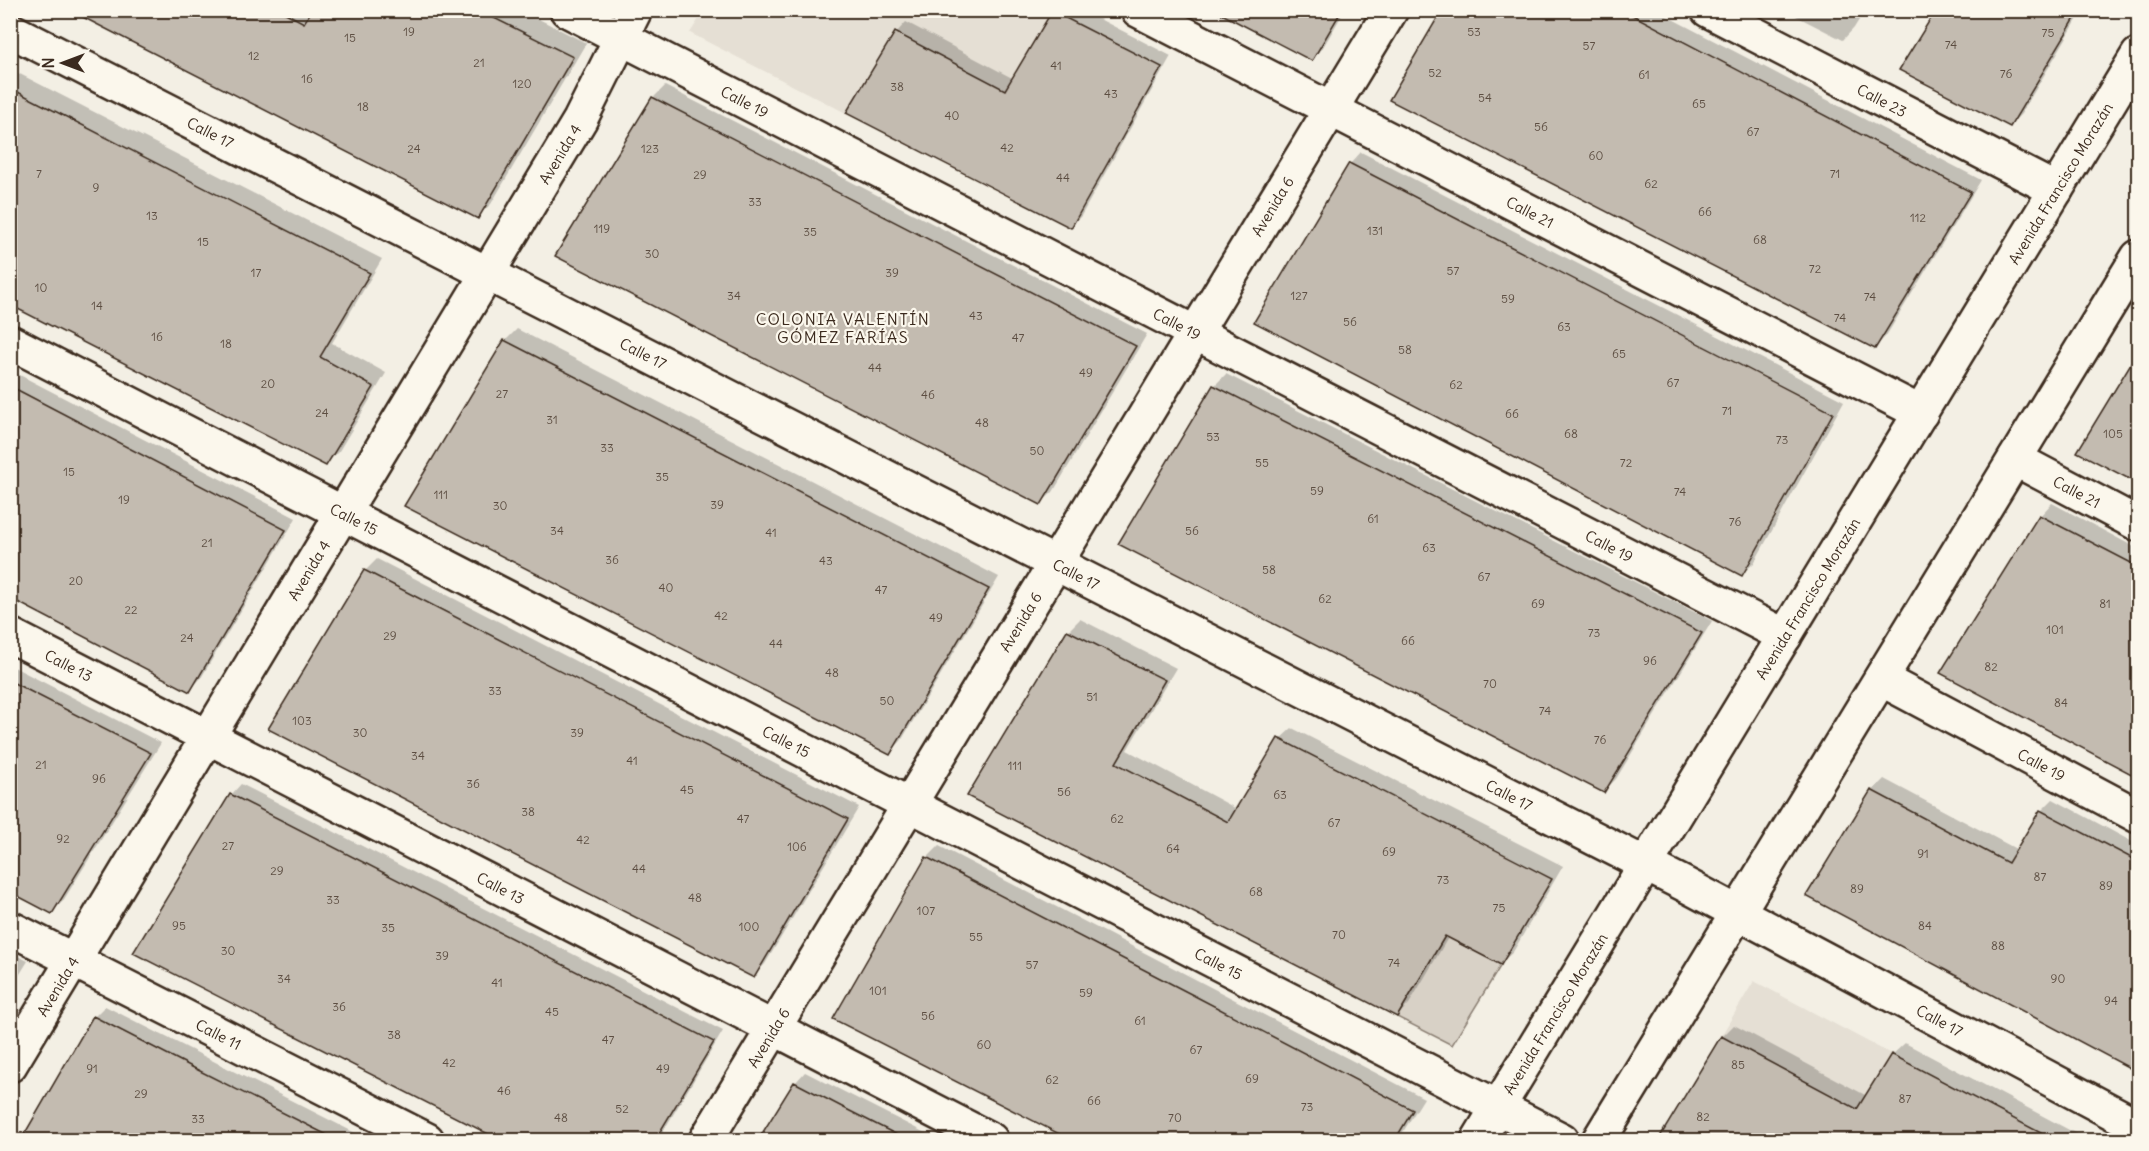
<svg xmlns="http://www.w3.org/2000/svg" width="2149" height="1151" viewBox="0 0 2149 1151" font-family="Delius,sans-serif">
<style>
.built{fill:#e5dfd4}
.green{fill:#d8d1c6;stroke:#8a7e72;stroke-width:1.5}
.shadow{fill:#0003}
.building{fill:#c3bbb0;stroke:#3b2a1e;stroke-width:1.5}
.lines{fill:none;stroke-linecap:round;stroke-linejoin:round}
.minor-casing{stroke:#3b2a1e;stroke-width:38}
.major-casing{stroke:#3b2a1e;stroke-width:38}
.minor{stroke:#fbf7ec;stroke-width:33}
.major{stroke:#fbf7ec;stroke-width:33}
.labels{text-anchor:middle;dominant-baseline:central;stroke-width:4.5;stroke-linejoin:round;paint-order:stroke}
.number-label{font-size:12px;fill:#5d4e42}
.street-label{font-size:15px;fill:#3b2a1e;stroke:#fbf7ec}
.neighbourhood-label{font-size:16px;letter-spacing:1.5px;fill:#3b2a1e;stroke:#fbf7ec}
</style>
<rect width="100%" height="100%" fill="#f3efe4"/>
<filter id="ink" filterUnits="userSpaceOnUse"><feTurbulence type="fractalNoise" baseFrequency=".0167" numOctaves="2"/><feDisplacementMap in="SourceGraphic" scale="12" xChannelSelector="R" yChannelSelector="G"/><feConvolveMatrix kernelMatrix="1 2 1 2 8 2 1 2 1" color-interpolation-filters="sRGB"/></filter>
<g filter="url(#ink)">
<path class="built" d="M704 11 1051 10 1052 11 1005 90 894 32 846 113 690 33Z
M1754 981 1891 1054 1857 1109 1721 1036Z"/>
<path class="green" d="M1445 936 1501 965 1452 1045 1397 1017Z"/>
<path class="shadow" d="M73 10H521L586 43 491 204 477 217Z
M1055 10H1082L1171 56 1081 216 1071 226 896 33 906 22 1014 79Z
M1217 10H1345L1322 49 1312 60Z
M1444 10H1655L1981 180 1886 336 1874 348Z
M1784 10H1865L1854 28 1843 40Z
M1937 10H2083L2021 114 2010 125Z
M10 69 382 259 332 343 386 373 339 451 326 464 10 303Z
M665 86 1147 334 1053 492 1041 503 557 256 653 98Z
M1361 152 1844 401 1754 563 1742 574 1350 164Z
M517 329 999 577 901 741 889 753 505 341Z
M10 370 296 518 201 678 190 690 10 597Z
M1226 374 1712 621 1616 779 1604 791 1214 386Z
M2052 503 2138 549V776L2040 516Z
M377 559 859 807 765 964 753 976 270 728 365 571Z
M1080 619 1176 668 1127 750 1237 809 1280 739 1292 728 1563 866 1513 952 1501 963 1449 936 1409 1004 1397 1016 969 795 1068 631Z
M10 665 161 743 63 901 52 912 10 890Z
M1884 779 2018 850 2041 811 2053 799 2138 845V1071L1872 791Z
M241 784 723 1031 658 1140H504L135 952 231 795Z
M939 846 1424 1098 1398 1140H1074L835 1018 927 858Z
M10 952 28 961 10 990Z
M105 1006 369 1140H23L94 1017Z
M1734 1025 1867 1096 1892 1055 1905 1043 2088 1140H1659L1722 1037Z
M805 1072 939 1140H760L795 1083Z"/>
<path class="building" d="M69 10H280L304 23 312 10H478L573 57 478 219Z
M1214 10H1342L1312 61Z
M1442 10H1623L1971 192 1875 349 1389 100Z
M1936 10H2080L2010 127 1899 70Z
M1052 11 1162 67 1071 228 846 113 895 32 1005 90Z
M10 88 370 273 320 357 374 387 326 466 10 305Z
M652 97 1136 346 1041 505 555 256Z
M1349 163 1833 413 1742 576 1254 322Z
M504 340 989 589 890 755 404 506Z
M2139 350V484L2077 452Z
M1213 385 1702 633 1604 793 1118 544Z
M10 386 286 530 190 692 10 598Z
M2039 515 2139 567V778L1940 673Z
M364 570 848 819 754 978 268 729Z
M1067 630 1165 680 1116 763 1228 822 1278 738 1552 879 1501 965 1445 936 1397 1017 967 796Z
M10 681 151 753 52 914 10 892Z
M1871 790 2008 863 2040 810 2139 862V1073L1806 896Z
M230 794 714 1042 655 1140H500L133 953Z
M926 857 1191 994 1413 1110 1395 1140H1071L833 1019Z
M93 1016 192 1067 337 1140H21Z
M1721 1036 1857 1109 1891 1054 2054 1140H1658Z
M794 1082 844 1108 907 1140H758Z"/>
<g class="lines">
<defs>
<g id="minor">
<path id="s1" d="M567 10 1785 636"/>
<path id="s2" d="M1138 10 1921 413"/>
<path id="s3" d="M1708 10 2056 190"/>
<path id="s4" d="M10 30 1684 884 2138 1126"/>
<path id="s5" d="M10 342 1562 1140"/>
<path id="s6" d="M2015 459 2138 524"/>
<path id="s7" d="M10 635 991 1140"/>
<path id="s8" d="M1881 679 2138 816"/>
<path id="s9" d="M10 928 427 1140"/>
<path id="s10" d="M10 1065 580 120 635 10"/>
<path id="s11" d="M706 1140 1391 10"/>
</g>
<g id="major">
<path id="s12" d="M1478 1140 2138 55"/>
<path d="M1599 1140 2138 257"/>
</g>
</defs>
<use href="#minor" class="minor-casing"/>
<use href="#major" class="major-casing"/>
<use href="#minor" class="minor"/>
<use href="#major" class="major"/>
</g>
</g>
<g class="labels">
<g class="number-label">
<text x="409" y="31">19</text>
<text x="1474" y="31">53</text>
<text x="2048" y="32">75</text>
<text x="350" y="37">15</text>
<text x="1951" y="44">74</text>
<text x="1589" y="45">57</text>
<text x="254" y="55">12</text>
<text x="479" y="62">21</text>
<text x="1056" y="65">41</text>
<text x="1435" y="72">52</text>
<text x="2006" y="73">76</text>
<text x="1644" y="74">61</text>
<text x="307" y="78">16</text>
<text x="522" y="83">120</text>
<text x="897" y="86">38</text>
<text x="1111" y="93">43</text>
<text x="1485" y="97">54</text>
<text x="1699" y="103">65</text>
<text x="363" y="106">18</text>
<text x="952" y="115">40</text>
<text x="1541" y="126">56</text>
<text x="1753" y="131">67</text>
<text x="1007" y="147">42</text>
<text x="414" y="148">24</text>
<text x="650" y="148">123</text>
<text x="1596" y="155">60</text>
<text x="39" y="173">7</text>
<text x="1835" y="173">71</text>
<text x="700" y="174">29</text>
<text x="1063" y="177">44</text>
<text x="1651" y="183">62</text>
<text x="96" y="187">9</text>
<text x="755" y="201">33</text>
<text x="1705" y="211">66</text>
<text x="152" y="215">13</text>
<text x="1918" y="217">112</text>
<text x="602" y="228">119</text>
<text x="1375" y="230">131</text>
<text x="810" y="231">35</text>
<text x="1760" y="239">68</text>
<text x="203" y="241">15</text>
<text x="652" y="253">30</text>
<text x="1815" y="268">72</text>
<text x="1453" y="270">57</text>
<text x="256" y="272">17</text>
<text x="892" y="272">39</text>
<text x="41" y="287">10</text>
<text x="734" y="295">34</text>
<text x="1299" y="295">127</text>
<text x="1870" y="296">74</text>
<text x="1508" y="298">59</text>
<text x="97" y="305">14</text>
<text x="976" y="315">43</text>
<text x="1840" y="317">74</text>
<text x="1350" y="321">56</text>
<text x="1564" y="326">63</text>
<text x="157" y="336">16</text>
<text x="1018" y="337">47</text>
<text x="226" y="343">18</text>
<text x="1405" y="349">58</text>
<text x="1619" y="353">65</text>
<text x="875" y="367">44</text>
<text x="1086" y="372">49</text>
<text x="1673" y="382">67</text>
<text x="268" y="383">20</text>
<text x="1456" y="384">62</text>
<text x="502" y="393">27</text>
<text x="928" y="394">46</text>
<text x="1727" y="410">71</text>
<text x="322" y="412">24</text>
<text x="1512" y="413">66</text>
<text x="552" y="419">31</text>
<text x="982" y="422">48</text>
<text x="1571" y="433">68</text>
<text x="2113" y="433">105</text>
<text x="1213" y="436">53</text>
<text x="1782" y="439">73</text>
<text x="607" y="447">33</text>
<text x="1037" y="450">50</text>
<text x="1262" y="462">55</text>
<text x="1626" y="462">72</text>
<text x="69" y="471">15</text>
<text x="662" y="476">35</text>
<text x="1317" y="490">59</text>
<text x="1680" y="491">74</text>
<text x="441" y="494">111</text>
<text x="124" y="499">19</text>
<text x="717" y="504">39</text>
<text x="500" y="505">30</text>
<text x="1373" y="518">61</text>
<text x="1735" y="521">76</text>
<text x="557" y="530">34</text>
<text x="1192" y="530">56</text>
<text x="771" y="532">41</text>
<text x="207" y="542">21</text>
<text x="1429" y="547">63</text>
<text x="612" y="559">36</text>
<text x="826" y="560">43</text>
<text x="1269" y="569">58</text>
<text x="1484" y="576">67</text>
<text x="76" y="580">20</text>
<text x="666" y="587">40</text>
<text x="881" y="589">47</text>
<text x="1325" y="598">62</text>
<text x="1538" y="603">69</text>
<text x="2105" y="603">81</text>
<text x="131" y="609">22</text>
<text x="721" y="615">42</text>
<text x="936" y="617">49</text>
<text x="2055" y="629">101</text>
<text x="1594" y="632">73</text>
<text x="390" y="635">29</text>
<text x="187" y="637">24</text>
<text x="1408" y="640">66</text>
<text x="776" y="643">44</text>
<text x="1650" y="660">96</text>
<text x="1991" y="666">82</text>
<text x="832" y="672">48</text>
<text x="1490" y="683">70</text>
<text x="495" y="690">33</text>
<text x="1092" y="696">51</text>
<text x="887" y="700">50</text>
<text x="2061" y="702">84</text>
<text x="1545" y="710">74</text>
<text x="302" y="720">103</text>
<text x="360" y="732">30</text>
<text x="577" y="732">39</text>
<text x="1600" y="739">76</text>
<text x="418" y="755">34</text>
<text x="632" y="760">41</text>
<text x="41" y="764">21</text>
<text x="1015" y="765">111</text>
<text x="99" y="778">96</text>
<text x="473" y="783">36</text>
<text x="687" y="789">45</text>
<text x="1064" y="791">56</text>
<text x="1280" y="794">63</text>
<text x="528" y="811">38</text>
<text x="743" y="818">47</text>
<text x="1117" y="818">62</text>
<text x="1334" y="822">67</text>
<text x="63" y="838">92</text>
<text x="583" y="839">42</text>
<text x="228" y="845">27</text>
<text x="797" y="846">106</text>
<text x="1173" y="848">64</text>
<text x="1389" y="851">69</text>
<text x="1923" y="853">91</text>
<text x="639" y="868">44</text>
<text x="277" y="870">29</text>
<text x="2040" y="876">87</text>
<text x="1443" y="879">73</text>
<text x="2106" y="885">89</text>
<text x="1857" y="888">89</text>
<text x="1256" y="891">68</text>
<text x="695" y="897">48</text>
<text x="333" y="899">33</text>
<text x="1499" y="907">75</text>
<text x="926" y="910">107</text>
<text x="179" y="925">95</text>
<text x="1925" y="925">84</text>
<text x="749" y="926">100</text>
<text x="388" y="927">35</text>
<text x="1339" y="934">70</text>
<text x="976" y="936">55</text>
<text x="1998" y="945">88</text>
<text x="228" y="950">30</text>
<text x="442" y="955">39</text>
<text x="1394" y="962">74</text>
<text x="1032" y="964">57</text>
<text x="284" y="978">34</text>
<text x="2058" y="978">90</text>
<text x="497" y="982">41</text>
<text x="878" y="990">101</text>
<text x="1086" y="992">59</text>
<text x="2111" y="1000">94</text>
<text x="339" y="1006">36</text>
<text x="552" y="1011">45</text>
<text x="928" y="1015">56</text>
<text x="1140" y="1020">61</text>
<text x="394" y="1034">38</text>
<text x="608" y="1039">47</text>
<text x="984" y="1044">60</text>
<text x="1196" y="1049">67</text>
<text x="449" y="1062">42</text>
<text x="1738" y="1064">85</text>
<text x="92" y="1068">91</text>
<text x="663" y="1068">49</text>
<text x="1252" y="1078">69</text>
<text x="1052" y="1079">62</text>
<text x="504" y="1090">46</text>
<text x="141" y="1093">29</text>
<text x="1905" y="1098">87</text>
<text x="1094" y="1100">66</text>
<text x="1307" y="1106">73</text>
<text x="622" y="1108">52</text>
<text x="1703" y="1116">82</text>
<text x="561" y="1117">48</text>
<text x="1175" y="1117">70</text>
<text x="198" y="1118">33</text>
</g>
<g class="street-label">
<text stroke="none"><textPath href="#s3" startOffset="196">Calle 23</textPath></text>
<text stroke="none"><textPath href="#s1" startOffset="200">Calle 19</textPath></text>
<text stroke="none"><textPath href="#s4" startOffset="225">Calle 17</textPath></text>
<text stroke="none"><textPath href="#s10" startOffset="1064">Avenida 4</textPath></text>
<text stroke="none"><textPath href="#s12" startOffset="1120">Avenida Francisco Morazán</textPath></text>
<text stroke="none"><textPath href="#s11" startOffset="1092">Avenida 6</textPath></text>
<text stroke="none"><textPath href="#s2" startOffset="441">Calle 21</textPath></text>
<text stroke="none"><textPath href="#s1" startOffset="686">Calle 19</textPath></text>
<text stroke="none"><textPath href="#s4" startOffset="711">Calle 17</textPath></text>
<text stroke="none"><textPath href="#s6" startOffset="70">Calle 21</textPath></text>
<text stroke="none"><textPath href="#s5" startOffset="387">Calle 15</textPath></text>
<text stroke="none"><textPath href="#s1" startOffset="1172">Calle 19</textPath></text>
<text stroke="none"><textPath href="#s10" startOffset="578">Avenida 4</textPath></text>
<text stroke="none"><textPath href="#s4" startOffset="1197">Calle 17</textPath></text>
<text stroke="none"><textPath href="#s12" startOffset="634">Avenida Francisco Morazán</textPath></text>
<text stroke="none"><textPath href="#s11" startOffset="606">Avenida 6</textPath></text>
<text stroke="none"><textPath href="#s7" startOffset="66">Calle 13</textPath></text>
<text stroke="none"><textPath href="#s5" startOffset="873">Calle 15</textPath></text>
<text stroke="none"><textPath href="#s8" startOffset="182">Calle 19</textPath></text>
<text stroke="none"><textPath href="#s4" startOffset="1683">Calle 17</textPath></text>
<text stroke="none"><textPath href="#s7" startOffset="552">Calle 13</textPath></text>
<text stroke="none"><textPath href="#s5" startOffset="1359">Calle 15</textPath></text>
<text stroke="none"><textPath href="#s10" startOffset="92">Avenida 4</textPath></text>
<text stroke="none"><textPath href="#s12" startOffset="148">Avenida Francisco Morazán</textPath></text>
<text stroke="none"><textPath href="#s4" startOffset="2169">Calle 17</textPath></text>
<text stroke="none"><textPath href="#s9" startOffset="234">Calle 11</textPath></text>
<text stroke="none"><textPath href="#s11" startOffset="120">Avenida 6</textPath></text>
</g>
<g class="neighbourhood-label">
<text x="843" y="319">COLONIA VALENTÍN<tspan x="843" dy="18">GÓMEZ FARÍAS</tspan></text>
</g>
</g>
<rect width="2149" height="1151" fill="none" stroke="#fbf7ec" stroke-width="36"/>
<rect x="18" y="18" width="2113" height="1115" fill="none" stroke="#3b2a1e" stroke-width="2" filter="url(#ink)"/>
<g transform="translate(63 63) rotate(270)" stroke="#fbf7ec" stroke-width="4.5" paint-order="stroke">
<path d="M0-4.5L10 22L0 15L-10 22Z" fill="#3b2a1e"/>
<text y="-9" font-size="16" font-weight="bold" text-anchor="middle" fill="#3b2a1e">N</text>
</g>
</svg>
